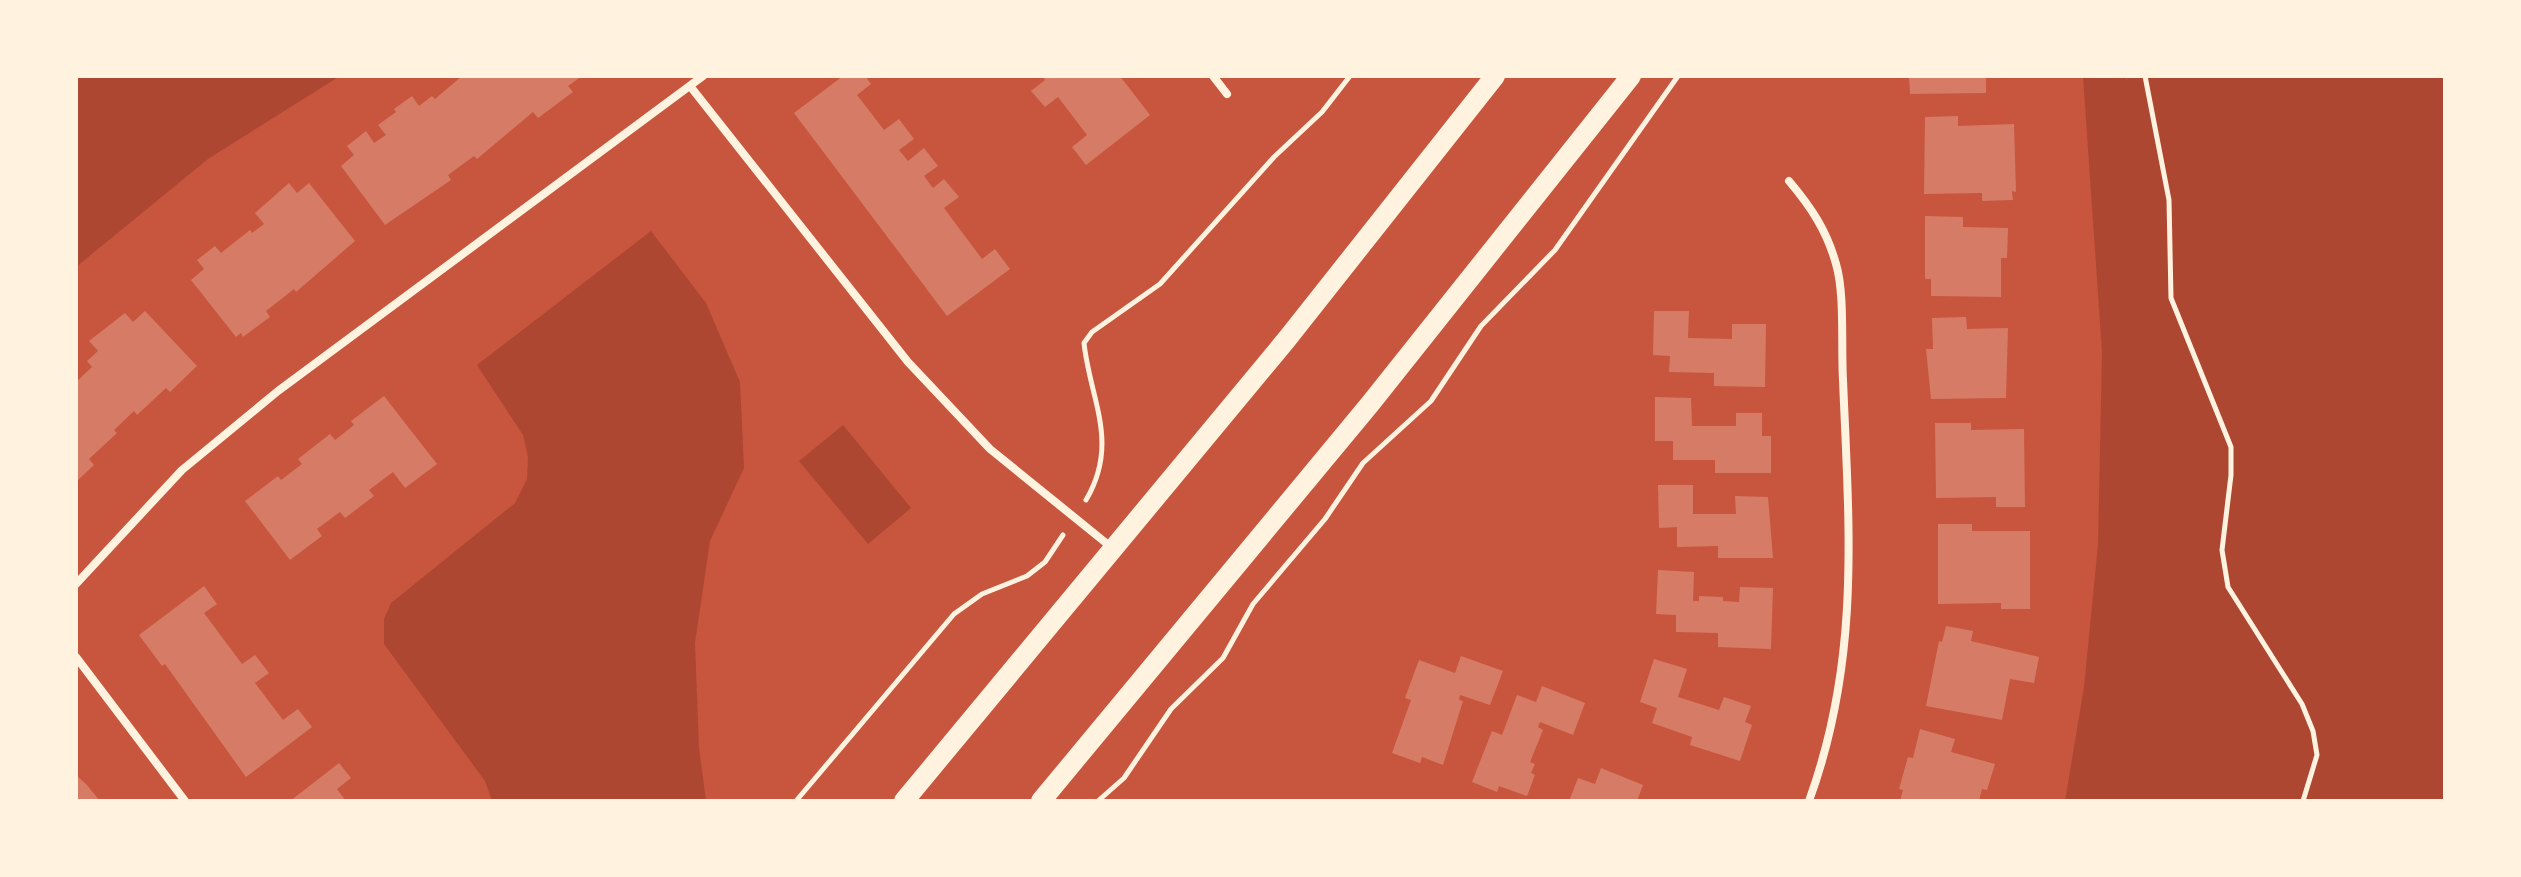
<svg xmlns="http://www.w3.org/2000/svg" width="2521" height="877" viewBox="0 0 2521 877" font-family="'Space Grotesk',sans-serif">
<style>
.green{fill:#ae4732}
.building{fill:#d67c66}
.lines{fill:none;stroke-linecap:round;stroke-linejoin:round}
.path{stroke:#fff3e0;stroke-width:5}
.minor{stroke:#fff3e0;stroke-width:8}
.primary{stroke:#fff3e0;stroke-width:20}
</style>
<rect width="100%" height="100%" fill="#c8553d"/>
<path class="green" d="M76 76H340L208 159 76 267Z
M2083 76H2125L2127 81V76H2445V801H2065L2084 687 2098 545 2102 352Z
M651 231 706 303 740 382 744 468 710 541 695 643 699 748 706 801H492L485 781 384 644V619L391 603 515 503 527 479 528 457 523 435 477 365Z
M843 425 911 508 868 544 799 461Z"/>
<path class="building" d="M462 76H582L568 86 573 92 538 118 533 112 477 159 474 156 448 175 451 180 385 225 341 166 354 155 347 146 366 131 374 143 386 135 378 125 396 112 394 109 412 96 419 106 432 96 435 99Z
M843 76H865L871 84 857 95 884 130 899 119 914 139 899 150 908 161 924 148 938 166 924 176 933 188 944 179 959 197 944 208 982 259 995 249 1010 269 947 316 794 113Z
M1042 76H1120L1150 115 1086 165 1072 147 1087 135 1058 97 1045 107 1031 91 1045 80Z
M1909 76H1986V93L1910 94Z
M1958 116V126L2014 124 2016 192 2012 191 2013 200 1982 201V193L1924 194 1925 117Z
M289 183 297 193 309 183 355 241 296 292 294 289 266 311 270 317 243 337 241 333 236 337 191 280 204 269 197 260 215 246 221 253 250 230 252 233 264 224 255 213Z
M1925 216 1963 217V227L2008 228 2007 258H2001V297L1931 296V279H1925Z
M145 311 197 366 170 392 166 388 137 415 134 411 114 430 117 433 89 459 94 465 76 482V382L92 367 87 361 98 351 89 341 125 313 133 322Z
M1654 311H1689L1688 338 1732 339V324H1766L1765 387 1714 386V373L1669 372 1670 356 1653 355Z
M1966 317 1967 329 2008 328 2006 398 1931 399 1926 349H1933L1932 318Z
M384 396 437 464 405 488 393 472 369 490 374 496 345 518 340 512 317 529 322 536 290 560 245 501 278 476 281 480 302 464 298 459 330 434 335 440 354 425 351 421Z
M1655 397 1691 398 1692 426H1736V413H1762V436H1771V473H1715V460H1673V441H1655Z
M1935 423H1971V430L2024 429 2025 507H1996V497L1936 498Z
M1658 485H1693V514H1736L1735 496 1768 497 1773 558H1718V546L1677 547V527L1659 528Z
M1938 524H1972V531H2030V609H2001V603L1938 604Z
M1658 570 1694 572 1693 601H1699V596L1723 597V601L1739 602 1740 587 1773 588 1771 649 1718 647V633L1676 632V615L1656 614Z
M204 586 217 604 204 613 242 664 255 655 269 673 255 683 283 720 298 709 312 727 246 777 165 664 162 666 139 635Z
M1946 626 1973 631 1971 641 2039 657 2034 683 2010 679 2002 720 1926 706 1939 641 1942 642Z
M1461 656 1503 671 1490 705 1460 695 1459 700 1463 701 1443 765 1422 757 1420 763 1392 753 1411 700 1405 698 1419 660 1455 673Z
M1654 659 1687 669 1678 697 1719 710 1724 697 1751 706 1745 722 1752 725 1740 761 1690 745 1692 737 1652 723 1657 708 1640 702Z
M1542 686 1585 703 1573 735 1540 722 1538 727 1543 730 1530 762 1535 764 1531 773 1535 775 1527 796 1499 786 1497 792 1472 782 1492 731 1502 735 1517 695 1536 702Z
M1920 729 1955 739 1951 752 1995 764 1987 790 1982 789 1979 801H1900L1903 790 1899 789 1908 757 1913 758Z
M339 763 351 778 337 789 346 801H290Z
M1601 768 1643 785 1637 801H1569L1578 778 1595 784Z
M76 775 86 784 100 801H76Z"/>
<g class="lines">
<path class="path" d="M2145 76 2169 200 2171 298 2231 447V475L2222 550 2228 587 2302 704 2313 731 2317 755 2303 801
M1086 500C1120 442 1090 400 1084 343L1092 332 1160 284 1274 157 1322 112 1350 76
M796 801 954 614 982 594 1027 576 1045 562 1063 535
M1098 801 1124 778 1171 709 1223 658 1253 604 1325 519 1363 463 1431 401 1481 326 1555 250 1678 76"/>
<path class="minor" d="M1213 76 1227 94
M690 86 908 362 990 449 1111 547
M1789 181C1811 207 1827 231 1836 264 1845 293 1841 348 1843 380 1849 528 1861 658 1809 801
M76 584 182 470 278 391 703 76
M76 657 185 801"/>
<path class="primary" d="M904 801 1287 339 1495 76
M1041 801 1370 404 1631 76"/>
</g>
<rect width="2521" height="877" fill="none" stroke="#fff3e0" stroke-width="156"/>
</svg>
